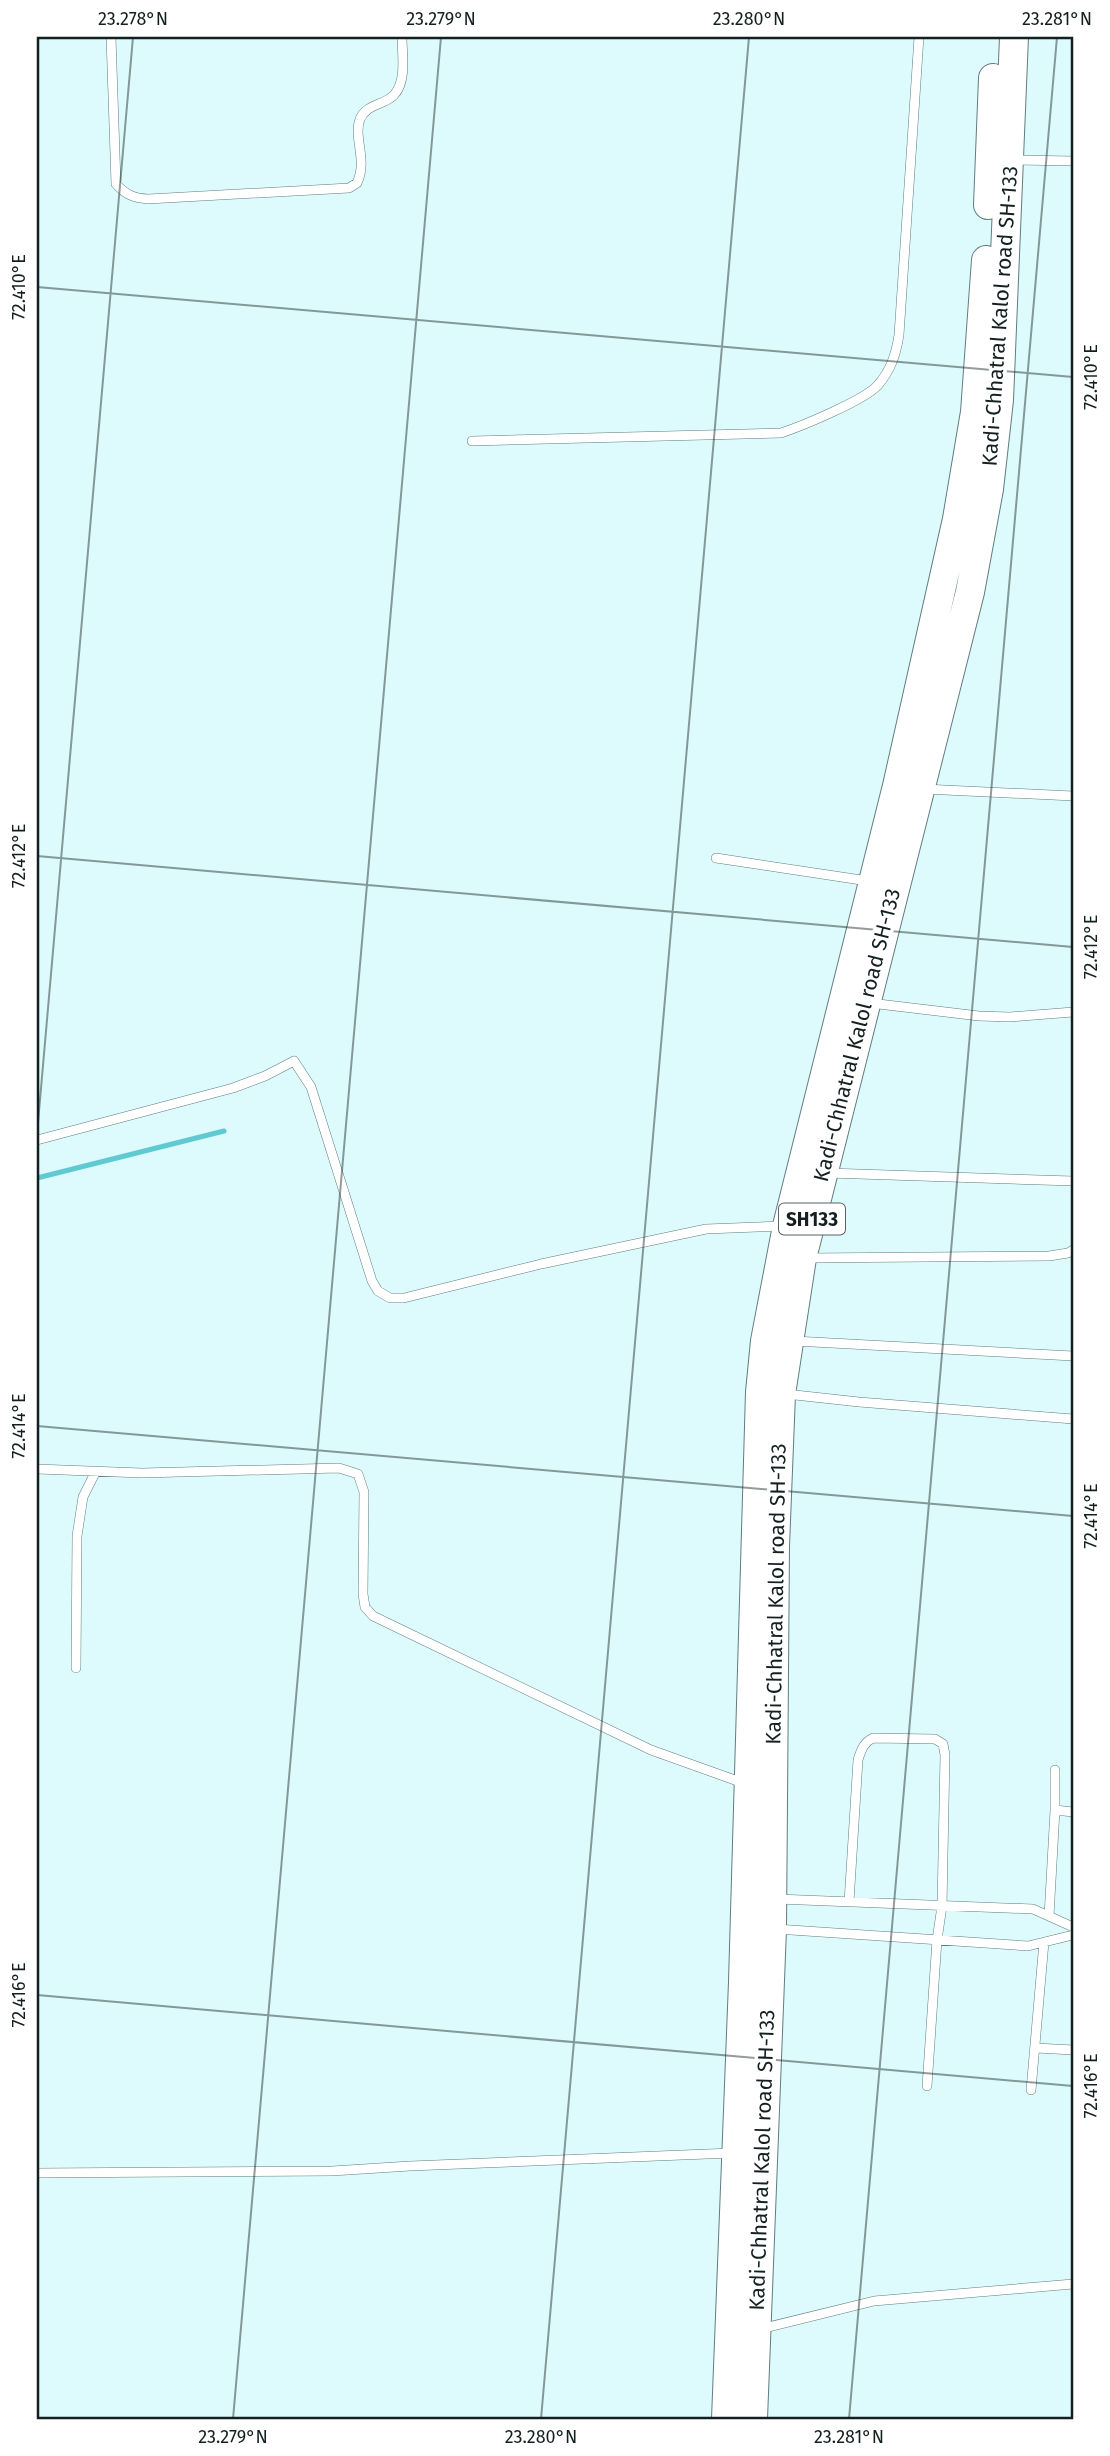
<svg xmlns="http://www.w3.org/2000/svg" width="1110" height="2456" viewBox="0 0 1110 2456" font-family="'Fira Sans',sans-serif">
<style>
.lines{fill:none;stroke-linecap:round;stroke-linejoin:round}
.stream{stroke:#61c9d1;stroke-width:5}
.lane-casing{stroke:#627c7e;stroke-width:10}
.primary-casing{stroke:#627c7e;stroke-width:30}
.lane{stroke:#fff;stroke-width:9}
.primary{stroke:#fff;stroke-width:28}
.ticks{fill:none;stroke:#141f20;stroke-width:2;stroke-opacity:0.45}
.labels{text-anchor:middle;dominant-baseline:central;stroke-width:7;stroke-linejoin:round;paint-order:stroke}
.shield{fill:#fff;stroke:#5a6263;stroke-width:2}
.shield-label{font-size:19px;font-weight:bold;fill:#141f20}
.street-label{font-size:21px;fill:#141f20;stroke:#fff}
.neatline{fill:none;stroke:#141f20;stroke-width:2.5}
.ticks-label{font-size:18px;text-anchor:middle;fill:#141f20}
</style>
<rect width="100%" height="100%" fill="#ddfbfd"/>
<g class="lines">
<path class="stream" d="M37 1178 224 1131"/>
<defs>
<path id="lane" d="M111 37 116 184C126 195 134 198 148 199L349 188 357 183C368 160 353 138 360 119 366 104 385 105 394 95 407 81 402 54 402 37
M1011 160 1073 161
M472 441 781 433C802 426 865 400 878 385 891 370 896 354 899 335L919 37
M924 789 1073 796
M716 858 868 881
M870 1003 979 1016 1010 1017 1073 1012
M37 1140 233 1088 265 1076 294 1061 311 1087 372 1281 378 1291 390 1298H404L541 1264 706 1229 782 1226
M828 1173 1073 1181
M807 1258 1049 1256 1068 1253 1073 1250
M794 1341 1073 1356
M786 1394 859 1402 1073 1419
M37 1469 142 1473 339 1468 358 1474 364 1492 363 1594 365 1607 373 1616 651 1750 746 1784
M76 1668 77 1536 83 1497 96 1471
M1055 1810 1073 1812
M777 1899 1033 1909 1073 1927
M849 1902 858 1760C861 1750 864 1742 873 1738L935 1739 943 1744 945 1755 942 1906 937 1940 927 2086
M1049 1916 1055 1810V1770
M776 1929 1028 1946 1073 1935
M1036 2048 1073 2050
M1031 2090 1044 1942
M37 2173 332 2171 410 2166 732 2153
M760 2329 874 2301 1073 2284"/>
<path id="primary" d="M988 205 993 78
M726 2419 743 1982 760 1392 765 1341 787 1226 897 786 957 519 975 412 986 260
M753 2419 772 1929 775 1546 781 1394 802 1258 970 592 989 489 999 400 1014 37"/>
</defs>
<use href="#lane" class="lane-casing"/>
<use href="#primary" class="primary-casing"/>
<use href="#lane" class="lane"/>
<use href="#primary" class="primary"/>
</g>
<path class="ticks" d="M37 287 1073 377M37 856 1073 947M37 1134 133 37M37 1426 1073 1516M37 1995 1073 2086M233 2419 441 37M541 2419 749 37M849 2419 1057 37"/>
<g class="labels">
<rect class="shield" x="779" y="1203.5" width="66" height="31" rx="5"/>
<g class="shield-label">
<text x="812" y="1219">SH133</text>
</g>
<g class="street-label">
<text transform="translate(1000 316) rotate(-86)">Kadi-Chhatral Kalol road SH-133</text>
<text transform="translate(857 1035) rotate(-76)">Kadi-Chhatral Kalol road SH-133</text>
<text transform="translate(776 1594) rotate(-89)">Kadi-Chhatral Kalol road SH-133</text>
<text transform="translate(762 2160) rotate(-88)">Kadi-Chhatral Kalol road SH-133</text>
</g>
</g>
<rect width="1110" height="2456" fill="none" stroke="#ffffff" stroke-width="77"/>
<rect x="38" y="38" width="1034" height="2380" class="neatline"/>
<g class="ticks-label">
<text x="133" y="25">23.278°N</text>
<text x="441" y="25">23.279°N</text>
<text x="749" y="25">23.280°N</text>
<text x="1057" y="25">23.281°N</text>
<text transform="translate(19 287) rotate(-90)" y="6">72.410°E</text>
<text transform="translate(1091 377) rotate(-90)" y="6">72.410°E</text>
<text transform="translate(19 856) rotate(-90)" y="6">72.412°E</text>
<text transform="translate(1091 947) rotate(-90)" y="6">72.412°E</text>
<text transform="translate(19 1426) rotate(-90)" y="6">72.414°E</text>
<text transform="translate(1091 1516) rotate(-90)" y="6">72.414°E</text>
<text transform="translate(19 1995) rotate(-90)" y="6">72.416°E</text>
<text transform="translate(1091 2086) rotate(-90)" y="6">72.416°E</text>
<text x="233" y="2443">23.279°N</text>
<text x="541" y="2443">23.280°N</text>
<text x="849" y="2443">23.281°N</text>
</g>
</svg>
